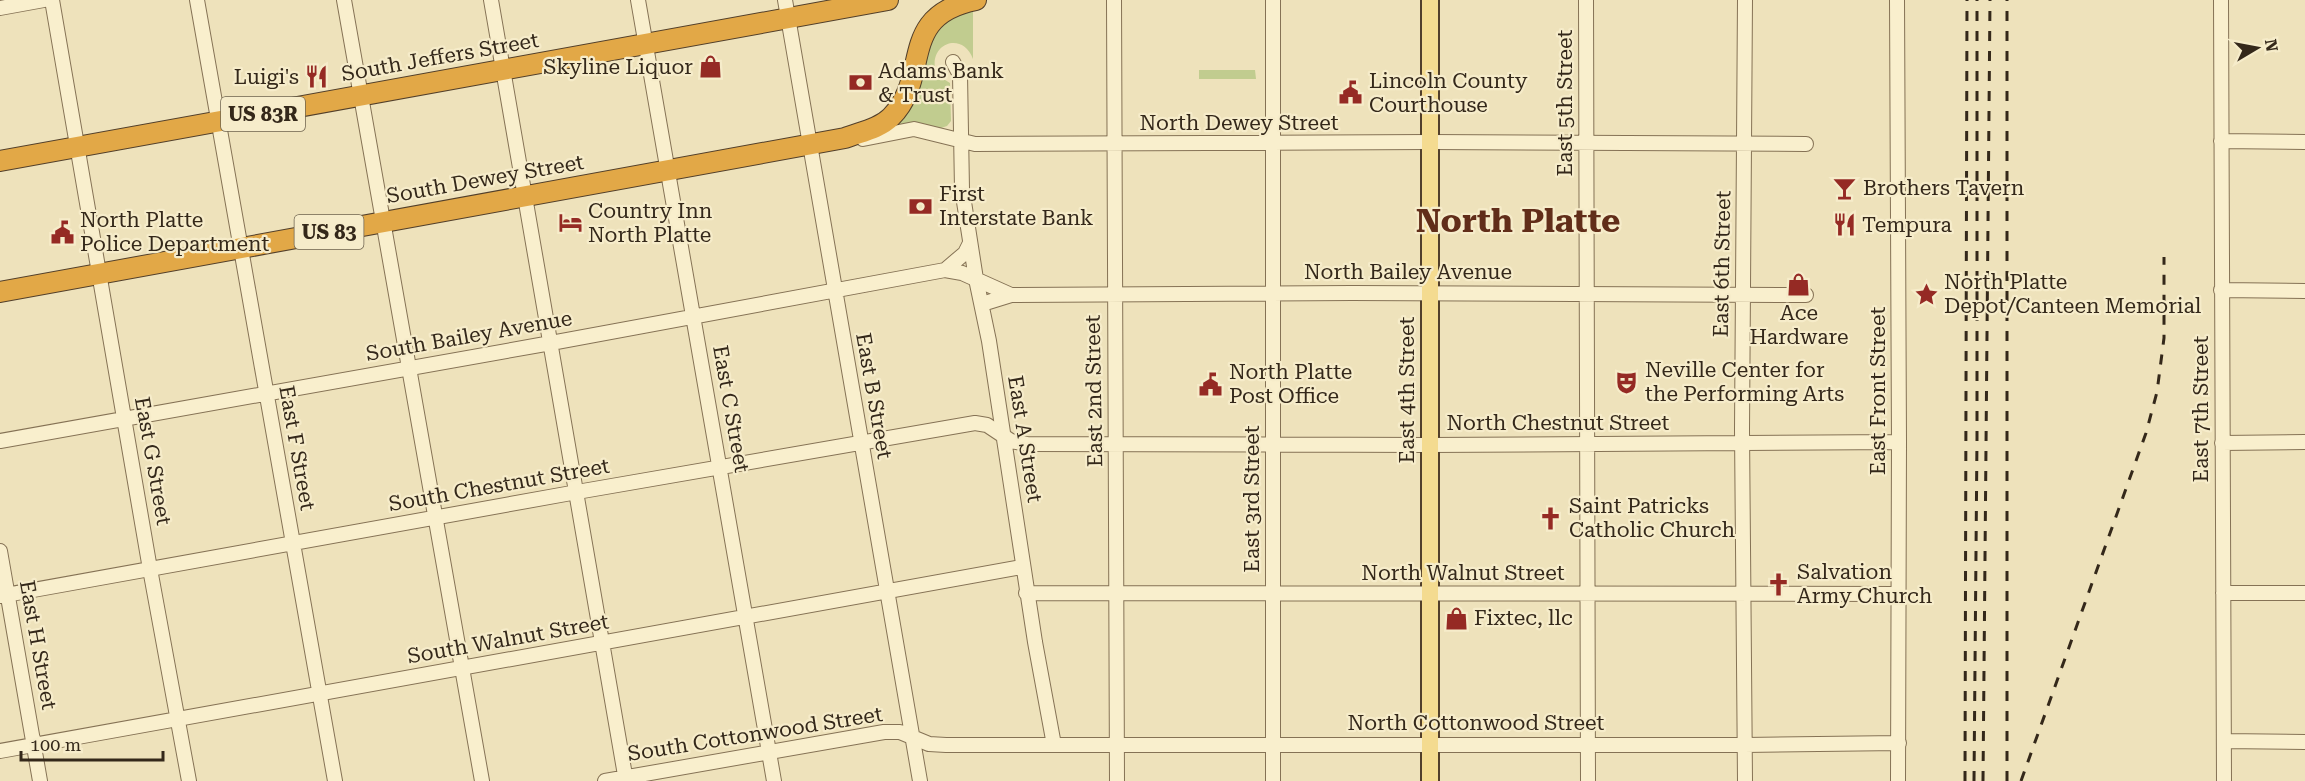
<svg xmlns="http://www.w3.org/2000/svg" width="2305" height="781" viewBox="0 0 2305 781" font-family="'Roboto Serif',serif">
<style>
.green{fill:#c1cc8f}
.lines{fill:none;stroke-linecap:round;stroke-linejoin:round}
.minor-casing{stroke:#857255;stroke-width:16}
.major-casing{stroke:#523f2a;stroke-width:20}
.highway-casing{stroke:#523f2a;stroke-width:22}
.minor{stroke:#f9efcd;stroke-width:14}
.major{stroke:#f4db90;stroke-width:16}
.highway{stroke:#e2a847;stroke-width:20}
.rail{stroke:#34281a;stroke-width:3;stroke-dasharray:10 10;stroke-linecap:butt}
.labels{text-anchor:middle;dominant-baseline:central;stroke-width:4.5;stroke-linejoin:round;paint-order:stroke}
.shield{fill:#f6ecca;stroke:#6e634f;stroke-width:1.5}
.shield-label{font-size:20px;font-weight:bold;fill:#34281a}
.street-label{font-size:21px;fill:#34281a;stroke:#f6ecca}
.poi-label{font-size:21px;fill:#34281a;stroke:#f6ecca;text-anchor:start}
.town-label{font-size:33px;font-weight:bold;fill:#612d19;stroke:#f6ecca}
</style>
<rect width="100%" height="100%" fill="#eee2bb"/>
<path class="green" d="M973 9V59C962 29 925 45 937 75L950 83 951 121 947 126 941 128 913 124 895 126 907 112 916 99 932 38 950 19Z
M1199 70H1255L1256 79H1199Z"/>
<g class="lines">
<defs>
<path id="minor" d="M52 0 150 569 189 781
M197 0 335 781
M344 0 482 781
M491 0 626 781
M638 0 774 781
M785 0 920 781
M1114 0 1117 781
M1273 0V781
M1586 0 1588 781
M1745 0 1742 430 1745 781
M1897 0 1899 442 1898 781
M2221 0 2224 781
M0 8 44 0
M953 62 960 75 962 189 976 279 989 341 1035 642 1054 745
M863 139 914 129 975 144 1429 142 1806 144
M2221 141 2305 142
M945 270 965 253 970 243
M2221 290 2305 291
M982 304 1011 295
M0 441 551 343 945 270 962 273 1011 295 1352 293 1806 295
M2222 443 2305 442
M0 551 40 781
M1026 593 1899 594
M2223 593H2305
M0 596 577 492 975 423 987 425 1011 441 1027 444 1429 445 1899 442
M2224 741 2305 742
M0 751 1022 567
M605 781 884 732H900L929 744 946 745H1745L1899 743"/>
<path id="major" d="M1430 0V781"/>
<path id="highway" d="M0 161 888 0
M0 292 845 138C860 132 879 129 891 117 932 76 896 16 976 0"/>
</defs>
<use href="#minor" class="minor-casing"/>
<use href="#major" class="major-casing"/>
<use href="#highway" class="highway-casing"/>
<use href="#minor" class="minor"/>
<use href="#major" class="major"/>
<use href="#highway" class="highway"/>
<path class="rail" d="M1965 781 1967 0
M1974 781 1977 438V0
M1983 781 1990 0
M2007 781V0
M2021 781 2146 433 2157 392 2164 338V257"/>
</g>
<defs>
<symbol id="shop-bare" viewBox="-9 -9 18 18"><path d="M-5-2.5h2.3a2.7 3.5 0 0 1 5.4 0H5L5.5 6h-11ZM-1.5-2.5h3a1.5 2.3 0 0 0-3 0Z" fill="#952a24" stroke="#f6ecca" stroke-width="2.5" paint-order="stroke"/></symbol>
<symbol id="restaurant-bare" viewBox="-9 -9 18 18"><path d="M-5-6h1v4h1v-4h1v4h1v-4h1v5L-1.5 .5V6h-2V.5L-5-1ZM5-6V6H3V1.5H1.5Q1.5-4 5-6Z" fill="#952a24" stroke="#f6ecca" stroke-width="2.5" paint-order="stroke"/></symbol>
<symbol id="bank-bare" viewBox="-9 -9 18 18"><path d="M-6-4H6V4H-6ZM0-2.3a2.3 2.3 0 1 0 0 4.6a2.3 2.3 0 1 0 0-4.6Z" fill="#952a24" stroke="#f6ecca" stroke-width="2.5" paint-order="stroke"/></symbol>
<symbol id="civic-bare" viewBox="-9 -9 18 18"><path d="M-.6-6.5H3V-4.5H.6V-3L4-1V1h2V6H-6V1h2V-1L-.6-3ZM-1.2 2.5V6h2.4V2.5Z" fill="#952a24" stroke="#f6ecca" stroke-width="2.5" paint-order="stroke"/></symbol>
<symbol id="bar-bare" viewBox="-9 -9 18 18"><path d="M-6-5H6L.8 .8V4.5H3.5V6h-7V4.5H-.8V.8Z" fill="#952a24" stroke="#f6ecca" stroke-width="2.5" paint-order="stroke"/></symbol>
<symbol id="hotel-bare" viewBox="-9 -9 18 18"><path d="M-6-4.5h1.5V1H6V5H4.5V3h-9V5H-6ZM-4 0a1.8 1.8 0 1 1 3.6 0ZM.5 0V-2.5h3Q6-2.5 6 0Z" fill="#952a24" stroke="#f6ecca" stroke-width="2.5" paint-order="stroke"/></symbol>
<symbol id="sight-bare" viewBox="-9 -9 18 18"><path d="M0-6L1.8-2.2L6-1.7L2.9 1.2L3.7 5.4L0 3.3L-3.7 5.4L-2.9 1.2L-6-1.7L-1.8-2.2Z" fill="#952a24" stroke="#f6ecca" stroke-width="2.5" paint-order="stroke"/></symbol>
<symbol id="theatre-bare" viewBox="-9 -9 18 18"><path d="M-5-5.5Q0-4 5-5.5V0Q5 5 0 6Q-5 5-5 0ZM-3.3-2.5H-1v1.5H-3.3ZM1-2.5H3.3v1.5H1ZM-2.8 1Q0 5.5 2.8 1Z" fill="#952a24" stroke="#f6ecca" stroke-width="2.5" paint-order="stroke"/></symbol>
<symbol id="church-bare" viewBox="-9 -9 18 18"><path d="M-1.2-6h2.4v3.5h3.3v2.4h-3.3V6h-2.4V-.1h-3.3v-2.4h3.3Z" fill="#952a24" stroke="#f6ecca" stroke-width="2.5" paint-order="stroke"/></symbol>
</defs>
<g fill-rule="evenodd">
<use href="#shop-bare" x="694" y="50" width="33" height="33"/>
<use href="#restaurant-bare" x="300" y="60" width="33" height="33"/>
<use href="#bank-bare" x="844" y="66" width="33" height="33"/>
<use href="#civic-bare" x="1334" y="76" width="33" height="33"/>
<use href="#bar-bare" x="1828" y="172" width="33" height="33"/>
<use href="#bank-bare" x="904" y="190" width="33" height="33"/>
<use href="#hotel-bare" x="554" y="206" width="33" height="33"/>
<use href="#restaurant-bare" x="1828" y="208" width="33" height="33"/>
<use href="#civic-bare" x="46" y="216" width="33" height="33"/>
<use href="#shop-bare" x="1782" y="268" width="33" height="33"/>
<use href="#sight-bare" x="1910" y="278" width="33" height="33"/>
<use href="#theatre-bare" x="1610" y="366" width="33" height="33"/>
<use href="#civic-bare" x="1194" y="368" width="33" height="33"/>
<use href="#church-bare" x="1534" y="502" width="33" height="33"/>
<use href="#church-bare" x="1762" y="568" width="33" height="33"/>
<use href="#shop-bare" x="1440" y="602" width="33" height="33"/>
</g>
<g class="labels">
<g class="shield">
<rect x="221" y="97" width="84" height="34" rx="4.5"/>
<rect x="294.5" y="215" width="69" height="34" rx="4.5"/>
</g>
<g class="shield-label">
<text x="263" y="114">US 83R</text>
<text x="329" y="232">US 83</text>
</g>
<g class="street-label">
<text transform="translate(440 57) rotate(-10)">South Jeffers Street</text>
<text transform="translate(1565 103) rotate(-90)">East 5th Street</text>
<text x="1239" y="123">North Dewey Street</text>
<text transform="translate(485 179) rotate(-10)">South Dewey Street</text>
<text transform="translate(1722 264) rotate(-89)">East 6th Street</text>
<text x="1408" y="272">North Bailey Avenue</text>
<text transform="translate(469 336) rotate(-10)">South Bailey Avenue</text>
<text transform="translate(1407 390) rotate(-90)">East 4th Street</text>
<text transform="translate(1094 391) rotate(-91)">East 2nd Street</text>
<text transform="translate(1878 391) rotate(-90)">East Front Street</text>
<text transform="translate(874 396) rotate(80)">East B Street</text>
<text transform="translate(731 409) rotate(80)">East C Street</text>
<text transform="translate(2201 409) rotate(-90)">East 7th Street</text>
<text x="1558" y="423">North Chestnut Street</text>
<text transform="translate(1025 439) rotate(81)">East A Street</text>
<text transform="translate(297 448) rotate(80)">East F Street</text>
<text transform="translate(153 461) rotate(80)">East G Street</text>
<text transform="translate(499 485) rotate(-10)">South Chestnut Street</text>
<text transform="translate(1252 499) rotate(-90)">East 3rd Street</text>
<text x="1463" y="573">North Walnut Street</text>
<text transform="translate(508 639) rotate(-10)">South Walnut Street</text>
<text transform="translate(38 645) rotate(80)">East H Street</text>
<text x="1476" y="723">North Cottonwood Street</text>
<text transform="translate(755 734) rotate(-9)">South Cottonwood Street</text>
</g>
<g class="poi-label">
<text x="693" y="67" text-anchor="end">Skyline Liquor</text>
<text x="878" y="71">Adams Bank<tspan x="878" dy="24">&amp; Trust</tspan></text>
<text x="299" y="77" text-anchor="end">Luigi's</text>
<text x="1369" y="81">Lincoln County<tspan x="1369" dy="24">Courthouse</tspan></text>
<text x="1863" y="188">Brothers Tavern</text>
<text x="939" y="194">First<tspan x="939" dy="24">Interstate Bank</tspan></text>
<text x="588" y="211">Country Inn<tspan x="588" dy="24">North Platte</tspan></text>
<text x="80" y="220">North Platte<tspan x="80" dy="24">Police Department</tspan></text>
<text x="1862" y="225">Tempura</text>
<text x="1944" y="282">North Platte<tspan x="1944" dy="24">Depot/Canteen Memorial</tspan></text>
<text x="1799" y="313" text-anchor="middle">Ace<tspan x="1799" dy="24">Hardware</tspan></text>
<text x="1645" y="370">Neville Center for<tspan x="1645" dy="24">the Performing Arts</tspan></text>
<text x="1229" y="372">North Platte<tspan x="1229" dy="24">Post Office</tspan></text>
<text x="1569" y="506">Saint Patricks<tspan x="1569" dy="24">Catholic Church</tspan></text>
<text x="1797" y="572">Salvation<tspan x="1797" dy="24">Army Church</tspan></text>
<text x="1474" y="618">Fixtec, llc</text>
</g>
<g class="town-label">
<text x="1518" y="220">North Platte</text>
</g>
</g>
<g transform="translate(2257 48) rotate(80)" stroke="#f6ecca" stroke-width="4.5" paint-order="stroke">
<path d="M0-4.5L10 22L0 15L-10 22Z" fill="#34281a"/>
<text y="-9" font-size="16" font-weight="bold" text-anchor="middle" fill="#34281a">N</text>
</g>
<path d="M21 751v9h142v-9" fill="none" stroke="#34281a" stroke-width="3"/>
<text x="30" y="751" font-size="18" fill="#34281a" stroke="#f6ecca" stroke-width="4.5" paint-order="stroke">100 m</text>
</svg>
